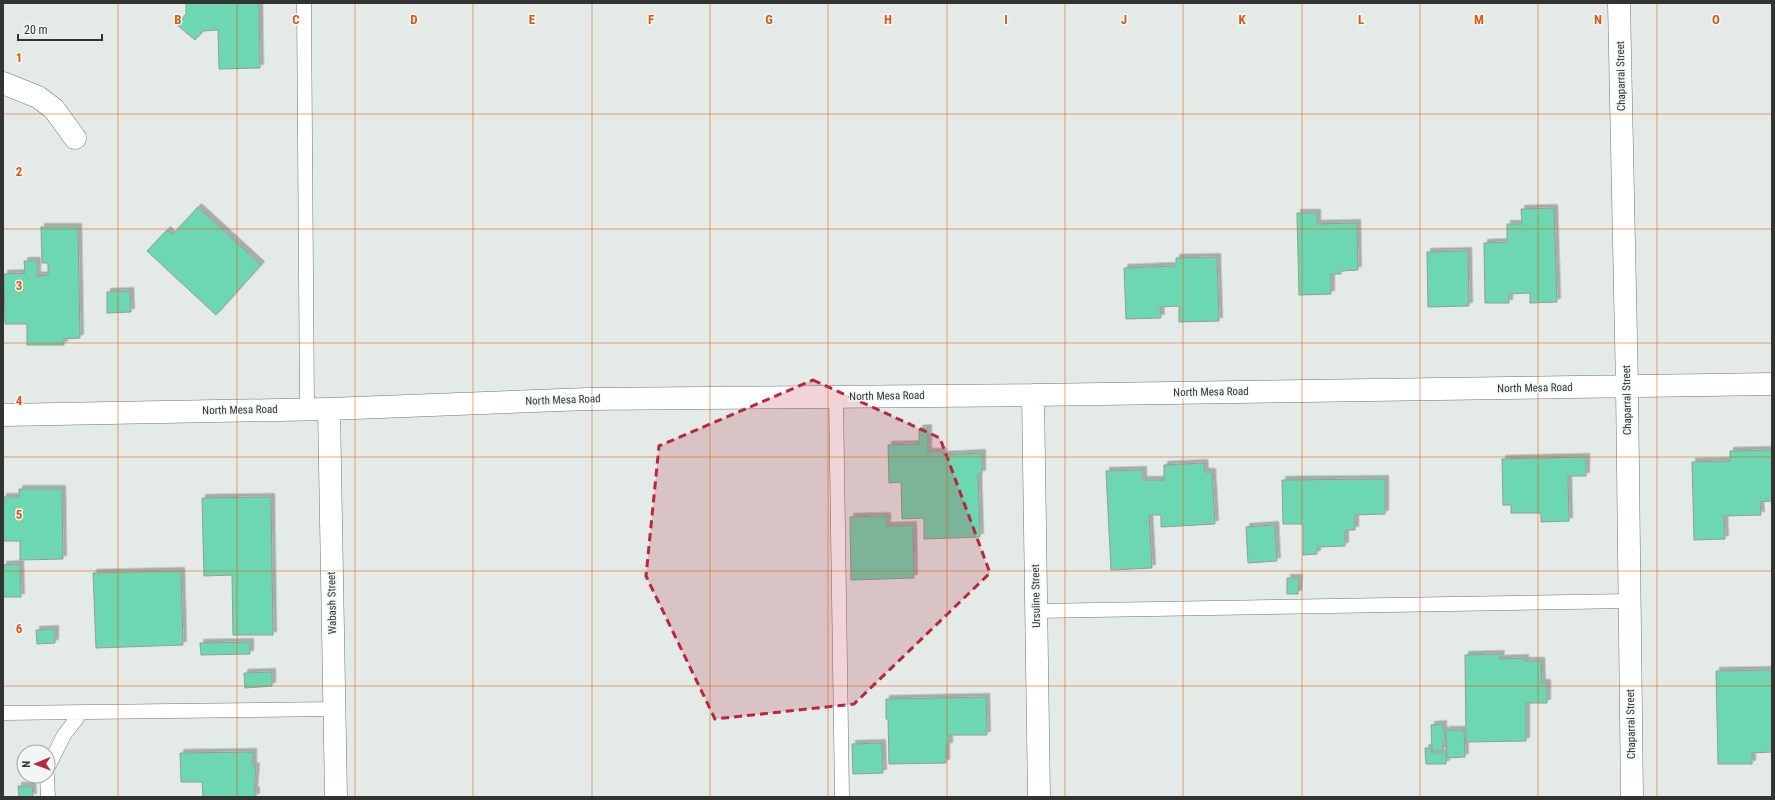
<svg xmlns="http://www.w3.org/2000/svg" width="1775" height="800" viewBox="0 0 1775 800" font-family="'Roboto Condensed',sans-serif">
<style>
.building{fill:#6cd7b1;stroke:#969c99;filter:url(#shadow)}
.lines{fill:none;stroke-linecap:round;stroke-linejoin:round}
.lane-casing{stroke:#6f7572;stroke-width:15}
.street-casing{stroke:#6f7572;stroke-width:23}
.lane{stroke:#fff;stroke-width:14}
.street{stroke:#fff;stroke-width:22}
.marked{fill:#b8273e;fill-opacity:0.2;stroke:#b8273e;stroke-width:3;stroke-dasharray:8 5;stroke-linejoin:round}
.grid{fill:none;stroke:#df570e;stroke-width:1;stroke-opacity:0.55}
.labels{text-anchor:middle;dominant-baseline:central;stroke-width:3;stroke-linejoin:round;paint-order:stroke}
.street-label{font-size:11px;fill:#313432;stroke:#f0f7f4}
.grid-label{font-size:13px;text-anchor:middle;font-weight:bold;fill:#df570e;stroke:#f0f7f4;stroke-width:3;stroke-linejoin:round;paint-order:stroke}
</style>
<defs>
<filter id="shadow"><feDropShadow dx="3.5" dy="-3.5" stdDeviation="0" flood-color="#0004"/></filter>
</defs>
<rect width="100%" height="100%" fill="#e3eae7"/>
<path class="building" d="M186 3H259L260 68 219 69 218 30 203 31 195 40 177 25 186 14Z
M198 207 261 265 216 315 147 251 167 230 172 235Z
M1554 208 1557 302 1530 303V293L1509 294V303H1485L1484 243 1507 242V224H1522L1521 209Z
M1297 213H1317V224L1357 223 1358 270 1341 271V274H1331V294L1299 295Z
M41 227H78L80 338 64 339V345H27V324H5L4 274 25 273 24 261H37V276L48 275V263H42Z
M1468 251 1469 306 1428 307 1427 252Z
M1217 257 1219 321 1179 322V306L1160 307 1161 318 1126 319 1124 268 1176 266V258Z
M130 291 131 312 107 313V292Z
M928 428V452H943V455L982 453V474H978L980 537 924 539V518L902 519 901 482 889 483 888 445 919 444V429Z
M1772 450V501L1760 502 1761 515 1724 516 1725 539 1694 540 1692 462 1730 461V451Z
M1586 457V476H1568L1569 521 1541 522V513H1511V505H1503L1502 459Z
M1204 463 1205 472H1212L1215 524 1161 527V515H1149L1152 568 1111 570 1106 471 1143 470V480H1164V465Z
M1385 479V514L1355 515V530H1345V546L1317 547V554L1303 555V524H1283L1282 480Z
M19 489H62L63 559 20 560V541H3V497H19Z
M271 497 273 635H233L232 575 204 576 202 498Z
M887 516V526L913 525 914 578 851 580 850 517Z
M1275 525 1277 561 1248 563 1246 527Z
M20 564 21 597H3V565Z
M181 571 183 645 96 648 93 573Z
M1287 578H1299L1298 594H1287Z
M55 629V643L37 644 36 630Z
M250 642V654L201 655 200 643Z
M1501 654 1500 659 1525 658V661H1541L1542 683H1547V703H1526V741L1466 742 1465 655Z
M1772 670V752L1752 753V764H1718L1716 671Z
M272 672V686L245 688 244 673Z
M986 697 987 735H949V746H946V763L889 764 888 719H886V699Z
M1443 724V731H1445V741H1443V751H1432L1431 725Z
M1446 730H1464L1465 757 1447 758Z
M882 743 883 773 853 774 852 744Z
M1425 748H1431L1432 753H1446V764H1426Z
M253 752V766L256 767 254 790 256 791V797H203L202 782H181L180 753Z
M18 786H32L33 797H19Z"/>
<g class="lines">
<defs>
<path id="lane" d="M304 3 307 409
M836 397 842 797
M1036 611 1629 601
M3 713 334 709
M48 767 64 735 81 713
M47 776 48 797"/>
<path id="street" d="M1619 3 1627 387 1632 797
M3 83 38 97 54 109 75 138
M1033 395 1039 797
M329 409 336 797
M3 415 329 409 588 399 1033 395 1772 384"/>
</defs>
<use href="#lane" class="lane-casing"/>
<use href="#street" class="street-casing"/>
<use href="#lane" class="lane"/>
<use href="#street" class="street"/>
</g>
<path class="marked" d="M813 380 940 438 990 573 854 704 715 719 646 576 659 446Z"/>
<path class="grid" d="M118 3V797M237 3V797M355 3V797M473 3V797M592 3V797M710 3V797M828 3V797M947 3V797M1065 3V797M1183 3V797M1302 3V797M1420 3V797M1538 3V797M1657 3V797M3 114H1772M3 229H1772M3 343H1772M3 457H1772M3 571H1772M3 686H1772"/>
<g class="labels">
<g class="street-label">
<text transform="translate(1621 76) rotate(-91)">Chaparral Street</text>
<text transform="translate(1535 388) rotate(-1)">North Mesa Road</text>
<text transform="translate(1211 392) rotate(-1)">North Mesa Road</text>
<text transform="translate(887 396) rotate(-1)">North Mesa Road</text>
<text transform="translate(563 400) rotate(-2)">North Mesa Road</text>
<text transform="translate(1627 400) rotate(-91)">Chaparral Street</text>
<text transform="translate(240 410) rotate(-1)">North Mesa Road</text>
<text transform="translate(1036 596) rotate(-91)">Ursuline Street</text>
<text transform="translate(332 603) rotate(-91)">Wabash Street</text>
<text transform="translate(1631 724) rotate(-91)">Chaparral Street</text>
</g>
</g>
<g class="grid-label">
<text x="178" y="24">B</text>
<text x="296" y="24">C</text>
<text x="414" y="24">D</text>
<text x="532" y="24">E</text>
<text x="651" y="24">F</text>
<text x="769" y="24">G</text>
<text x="888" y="24">H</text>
<text x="1006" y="24">I</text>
<text x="1124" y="24">J</text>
<text x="1242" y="24">K</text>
<text x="1361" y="24">L</text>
<text x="1479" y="24">M</text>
<text x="1598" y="24">N</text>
<text x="1716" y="24">O</text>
<text x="19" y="62">1</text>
<text x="19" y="176">2</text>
<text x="19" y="290">3</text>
<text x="19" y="405">4</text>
<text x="19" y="519">5</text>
<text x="19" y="633">6</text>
</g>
<rect width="1775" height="800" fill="none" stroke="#313432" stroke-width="8"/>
<g transform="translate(36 764) rotate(269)"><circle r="19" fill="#f0f7f4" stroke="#a4a9a6"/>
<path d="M0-3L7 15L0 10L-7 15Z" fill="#b8273e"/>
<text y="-6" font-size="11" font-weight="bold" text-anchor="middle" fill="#313432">N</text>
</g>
<path d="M18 34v6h84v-6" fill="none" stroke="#313432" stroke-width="2"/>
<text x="24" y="34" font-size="12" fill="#313432" stroke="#f0f7f4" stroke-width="3" paint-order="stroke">20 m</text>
</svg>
